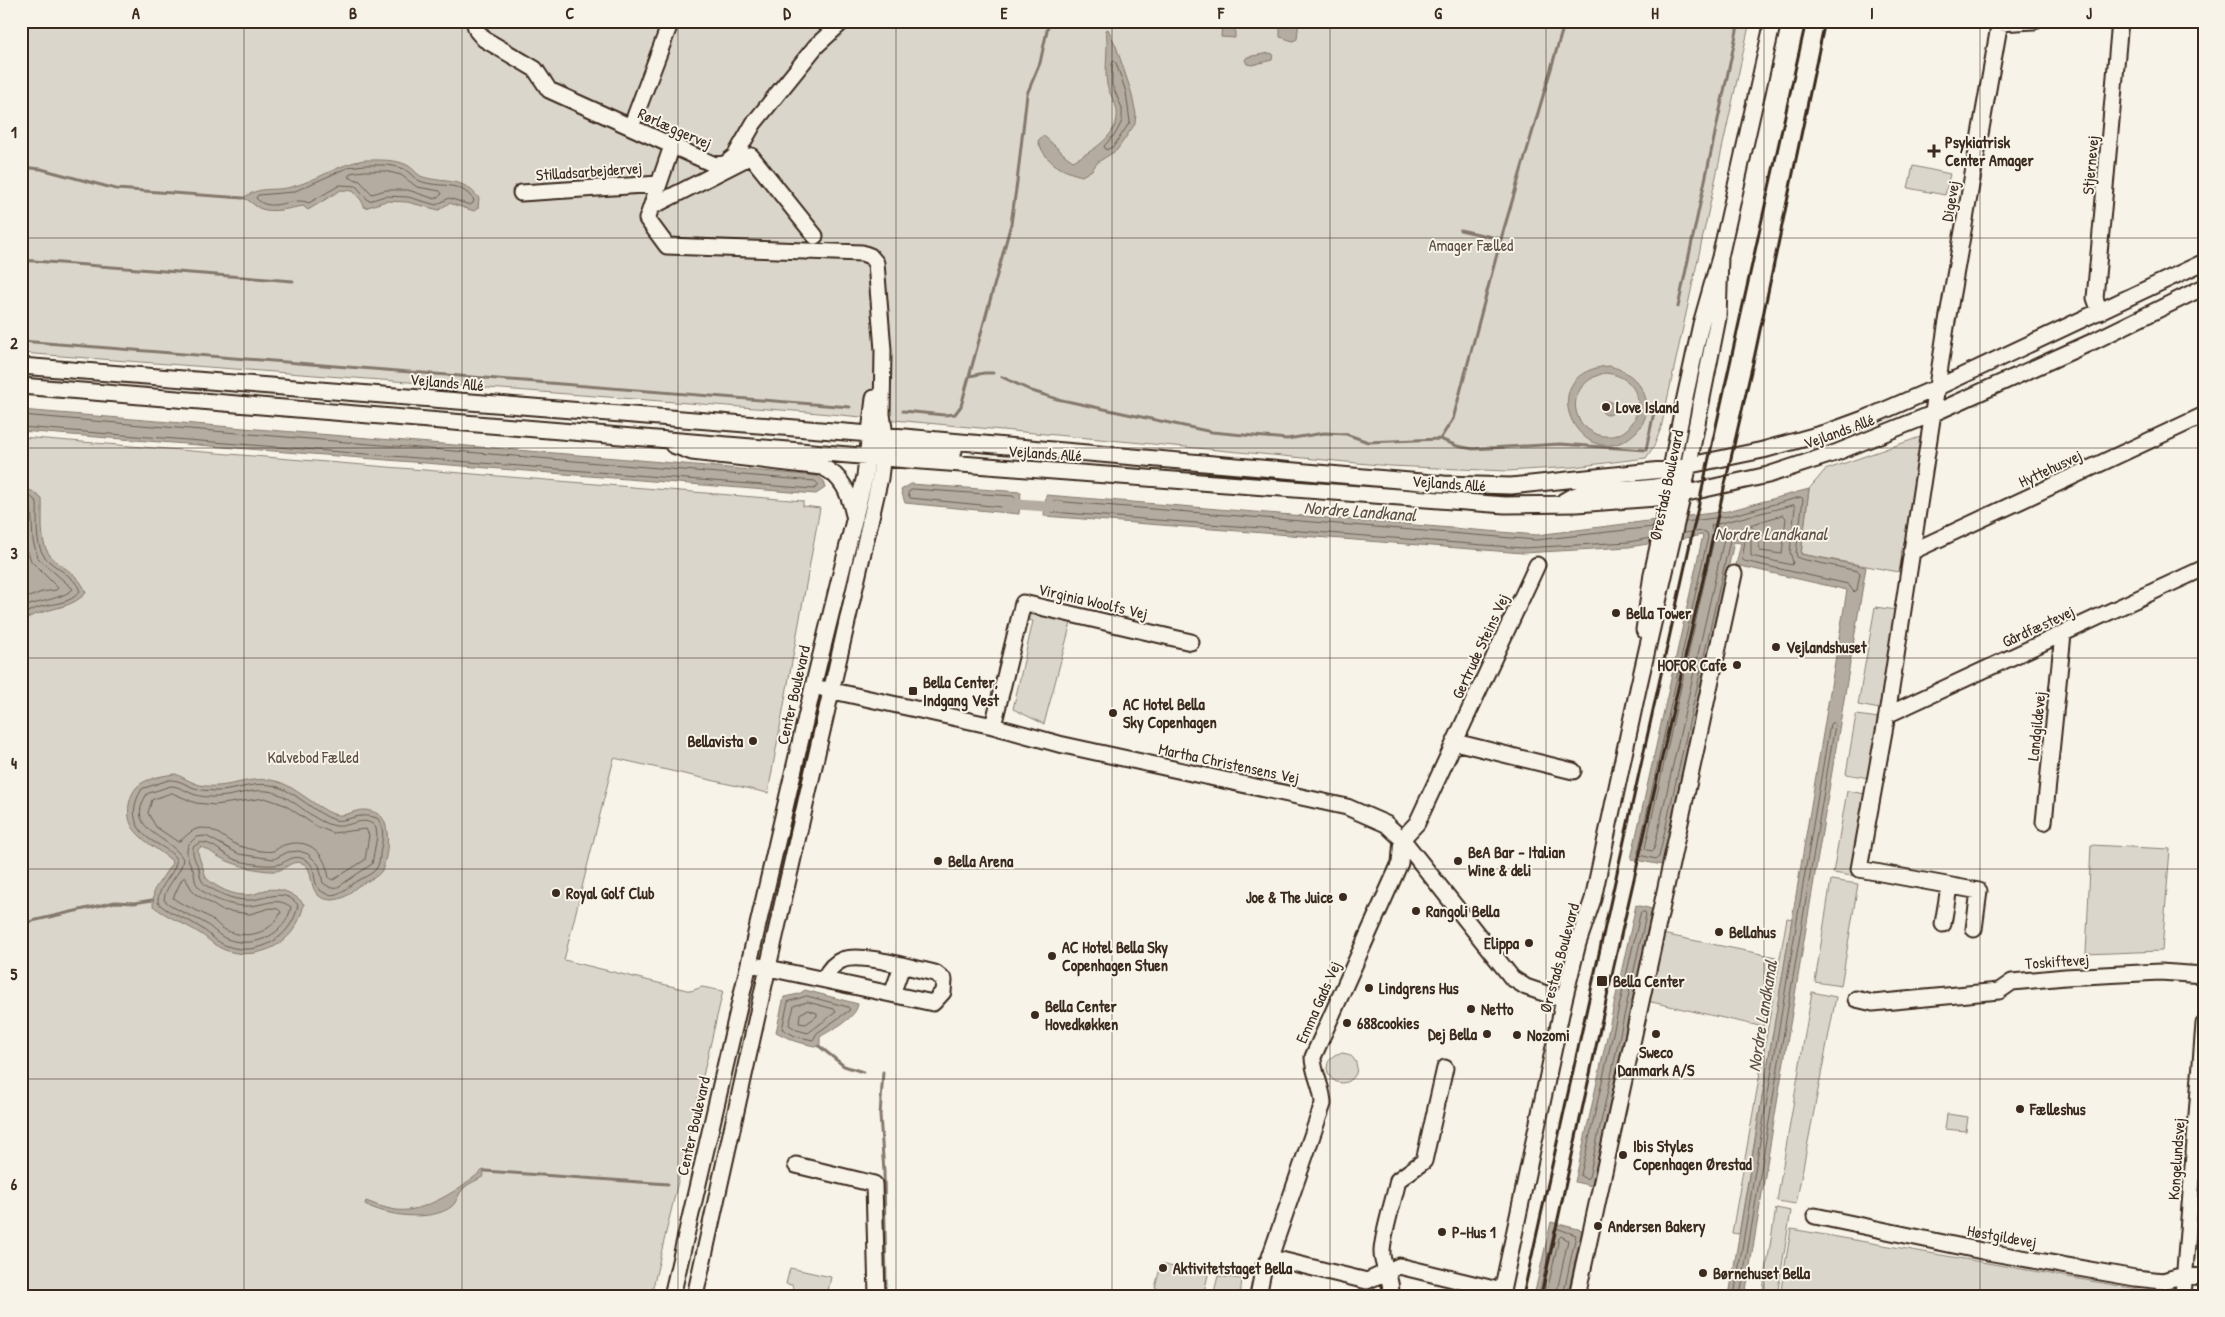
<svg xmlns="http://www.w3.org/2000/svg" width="2225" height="1317" viewBox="0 0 2225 1317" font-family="'Patrick Hand',sans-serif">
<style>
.green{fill:#dbd6cb;stroke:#8b8074}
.water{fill:#b4aca0;stroke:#84786c;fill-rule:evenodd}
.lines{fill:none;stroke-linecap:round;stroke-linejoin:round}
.shore{stroke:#6b5e52;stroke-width:1}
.stream{stroke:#84786c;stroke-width:3}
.canal{stroke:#b4aca0;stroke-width:11}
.minor-casing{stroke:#3b2a1e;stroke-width:19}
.minor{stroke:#f7f3e8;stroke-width:15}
.rail{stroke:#3b2a1e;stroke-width:3}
.grid{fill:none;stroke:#3b2a1e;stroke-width:1;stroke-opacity:0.55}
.poi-dot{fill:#3b2a1e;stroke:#f7f3e8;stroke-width:2}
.labels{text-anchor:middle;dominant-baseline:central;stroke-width:4;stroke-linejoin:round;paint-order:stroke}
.street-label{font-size:16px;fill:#3b2a1e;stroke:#f7f3e8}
.poi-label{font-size:16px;font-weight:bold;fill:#3b2a1e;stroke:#f7f3e8;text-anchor:start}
.park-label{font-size:16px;fill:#5b4c41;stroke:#f7f3e8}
.water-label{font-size:18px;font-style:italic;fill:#5f5145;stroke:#f7f3e8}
.neatline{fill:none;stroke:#3b2a1e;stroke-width:2}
.grid-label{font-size:16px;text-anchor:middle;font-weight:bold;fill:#3b2a1e}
</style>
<rect width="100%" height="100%" fill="#f7f3e8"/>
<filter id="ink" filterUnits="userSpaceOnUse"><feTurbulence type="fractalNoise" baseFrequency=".02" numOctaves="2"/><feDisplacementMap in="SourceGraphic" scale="10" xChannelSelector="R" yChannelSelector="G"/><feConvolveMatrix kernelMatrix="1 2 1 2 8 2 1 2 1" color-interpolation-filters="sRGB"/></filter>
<g filter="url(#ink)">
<path class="green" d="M21 21H1750L1661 428 1654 446 1646 458 1573 467 1507 471 1390 466 808 412 21 353Z
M1913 166 1950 174 1945 195 1908 188Z
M1923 436 1899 572 1801 554 1809 489 1825 470Z
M21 437 803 501V506L820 508 768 793 614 758 564 960 691 991 702 987 723 991 651 1296H21Z
M1875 607 1897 610 1880 709 1858 705Z
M1033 612 1072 619 1044 724 1013 709 1033 621 1029 620Z
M1856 715 1879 718 1869 778 1846 774Z
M1847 791 1866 794 1852 876 1833 873Z
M2091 845 2170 849 2162 951 2086 954Z
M1831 880 1858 884 1841 986 1815 982Z
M1787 918 1792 919 1739 1234 1732 1233Z
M1662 934 1776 957 1764 1027 1647 1001Z
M1812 992 1836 997 1796 1204 1777 1201Z
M1327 1068a15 15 0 1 1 30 0a15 15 0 1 1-30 0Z
M1947 1114 1968 1117 1966 1131 1945 1129Z
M1776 1208 1791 1211 1777 1296H1762Z
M1791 1229 2160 1293V1296H1780Z
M1161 1264 1208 1275 1203 1296H1189L1155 1288Z
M790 1268 831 1277 827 1296H795L792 1285 786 1284Z
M1218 1276 1242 1279 1240 1296H1213Z"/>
<path class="water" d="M1222 21H1239L1235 28V38L1221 37Z
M1280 21H1299L1297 39 1293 41 1280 37Z
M1108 29 1116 46 1131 91 1136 114 1135 124 1117 150 1098 162 1092 170 1082 176C1061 171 1045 162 1038 141L1043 135 1066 156 1073 161C1091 152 1120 135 1117 111 1116 102 1109 94 1107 85 1104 68 1109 48 1106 30Z
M1269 53 1273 54 1272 60 1252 65 1247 64 1245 60 1247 57Z
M364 160C378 160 395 159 407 165 413 168 417 175 423 177 447 184 461 176 479 198L478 208 474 211 449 203 439 210 407 202 386 201 365 208 361 200 353 191 341 190 308 210 303 206C290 208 272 214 259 208 253 205 250 200 243 198 262 185 271 192 291 187 317 181 338 164 364 160Z
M1609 366C1639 372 1661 406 1636 432 1583 483 1527 372 1609 366ZM1605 373C1657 378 1641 446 1599 435 1591 432 1583 427 1579 419 1568 397 1584 378 1605 373Z
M1601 408a7 7 0 1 1 14 0a7 7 0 1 1-14 0Z
M21 410 628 459 817 476 824 481 825 488 816 494 21 431Z
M911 484 1021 492 1019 514 905 503 901 490Z
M21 489 32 491 42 499C43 515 39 541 49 554 62 570 79 572 86 593 72 607 57 607 40 613 33 615 28 618 21 620Z
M1809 489 1801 554 1866 567 1745 1296H1729L1847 590 1736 565 1741 543 1734 542 1662 865 1631 859 1703 535 1629 547 1523 553 1044 516 1046 495 1537 535 1728 511Z
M176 774C184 778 192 783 200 785 228 791 251 773 279 782 296 787 324 814 338 815 352 816 359 804 378 814 392 821 388 858 382 870 377 879 365 881 357 887 352 890 348 896 342 898 340 899 334 900 331 900 305 898 316 871 304 864 292 858 286 870 276 871 261 872 234 865 221 858 214 855 209 849 201 847L198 849C198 859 204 868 206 878 217 888 233 896 249 895 254 895 260 892 265 890 280 887 294 893 304 904 302 912 299 922 294 929 279 951 249 959 225 950 214 946 207 937 196 931 181 922 167 917 153 906L154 890 172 863 171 860C158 849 143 842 133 828 125 816 128 794 139 785 148 778 165 775 176 774Z
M1636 905 1652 909 1592 1186 1575 1182Z
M805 990 858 1004C856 1019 832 1029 820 1037V1044L818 1047 794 1041 776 1032 784 997 799 994Z
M483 1170 484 1176C478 1180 469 1183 464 1188 458 1193 457 1203 451 1207 431 1222 385 1216 365 1204L366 1201C379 1206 395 1212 408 1210 433 1207 464 1186 483 1170Z
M1551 1222 1582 1230 1567 1296H1534Z"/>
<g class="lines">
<path class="shore" d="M1114 61 1116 63 1126 92 1130 122 1114 146 1106 150 1104 146 1116 133 1122 121V108L1112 85V64Z
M365 165C378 165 392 164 404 169 410 172 414 179 420 181 440 189 458 179 474 200L473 203 470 205 449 198 436 205 408 197 385 196 369 201 356 186 340 185 309 203C292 195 271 215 256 198L258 195 293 192 349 167Z
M365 171H385L401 175 417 187 440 191 442 194 435 199 408 190H386L372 194 360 181 348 177 351 173Z
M21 415 815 481 819 485 814 489 21 427
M913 489 1013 496 1015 498 1014 506 1012 508 910 498 908 493Z
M21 494 30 496 37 502C38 518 34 542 44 556 54 569 75 575 80 591 71 604 54 603 40 607 34 609 27 612 21 615
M21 501H27L31 504 33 541 38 558 73 589C65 598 35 602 21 608
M1794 505 1795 508 1790 552 1793 562 1792 565 1751 556V540L1744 533 1732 531 1724 539 1654 849 1652 851 1647 850 1645 848 1714 539 1711 526Z
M21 508 24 510 25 542 31 561 58 588 56 590 42 592 21 600
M1783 515 1786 518 1782 554 1760 551 1758 538 1751 525Z
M1683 533 1703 531 1707 533 1708 537 1638 853 1639 855 1656 859 1659 857 1730 540 1735 537 1745 541 1742 559 1744 561 1848 584 1854 592 1857 590 1860 573 1858 571 1801 559 1797 557 1796 553 1803 499 1801 497 1729 516 1685 522
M1651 538 1629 542 1523 548 1052 512 1050 509 1051 502 1053 501 1536 540 1653 527
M169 780C180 779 188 787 198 789 203 791 209 790 214 791 236 792 256 779 278 787 299 794 314 813 335 820 347 823 357 811 377 818 386 829 382 841 380 854 380 859 379 865 376 869 371 875 364 877 357 881 345 888 335 902 320 890 311 882 318 866 306 860 291 852 286 865 274 865 263 866 246 863 236 860 225 856 211 840 199 843L193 847C192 857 196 861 199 869 200 873 200 878 202 881 205 886 212 889 218 892 227 897 240 901 251 900 268 898 285 888 298 905 292 938 258 957 227 946 216 942 210 934 201 928 187 918 171 915 158 903 157 885 178 872 176 859 170 849 157 845 148 838 131 824 131 806 142 789Z
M171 786C180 786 188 793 196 795 202 797 209 797 215 797 236 797 255 786 276 793 297 800 314 823 336 826 349 828 366 813 376 828L377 836 372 864 338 887 331 888 323 883 319 865 308 854 299 851 288 852 274 859 252 856 239 854 206 836 196 837 188 845C185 856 189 861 193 870 195 875 194 881 197 885 208 899 233 907 250 906 266 905 276 896 291 907 286 934 256 948 230 940 218 937 212 926 201 921 188 914 175 910 164 900 165 884 182 874 183 859 170 835 123 831 147 794Z
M172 793 196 803 215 805 265 798 285 805 316 826 333 833 366 829 369 835 365 860 333 880 329 878C325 854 311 837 284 845 280 846 277 850 273 851 266 853 250 849 243 847 228 844 216 827 201 828 190 829 186 838 178 842L156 827 148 813 152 800Z
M185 878 194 893 221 910 250 914 270 908 278 909 281 912C271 935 243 941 222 928 217 924 213 919 207 916 196 909 183 906 173 898L182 879Z
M1641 912H1645L1646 915 1589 1177 1586 1179 1581 1176Z
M807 996 848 1007 850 1010 817 1033 813 1040 795 1036 782 1029 788 1002Z
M808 1002 834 1009 836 1012 808 1033 797 1030 789 1025 794 1006Z
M808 1010 817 1013V1016L806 1024 799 1023 800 1014Z
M1539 1296 1554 1230 1556 1228 1576 1235 1563 1296
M1546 1296 1559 1238 1561 1236 1568 1240 1556 1296
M1734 1296 1830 724 1833 722 1835 725 1740 1296"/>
<path class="stream" d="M21 167 41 169 116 189 243 198
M1460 230 1501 239
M21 260 293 281
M1678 307 1739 21
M21 341 850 407
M970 376 984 373H993
M1002 377 1032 391 1057 399 1212 432 1287 439 1324 433 1346 434 1368 442 1440 439 1453 419 1501 239 1565 21
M903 411 944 415 955 414 961 406 1011 224 1017 182 1027 94 1040 63 1049 21
M1440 439 1457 446 1473 449 1560 444 1646 450 1655 407
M21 926 32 921 115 902 134 903 152 900
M819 1046 844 1066 863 1072
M883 1072 880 1115 884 1172 886 1284
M485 1171 668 1184"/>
<path class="canal" d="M1004 503 1061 507"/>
<defs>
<path id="minor" d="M474 21 477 31 484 39 535 69 549 90 715 165 725 164 735 156 754 123 816 46 843 21
M1999 23 2034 21
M631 127 671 21
M672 146 647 219 667 246 862 253 870 256 876 263 883 350 882 414 885 436 880 478 768 967 695 1296
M521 193 659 184
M651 207 751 156 815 236
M2100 312 2095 298 2120 21
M21 366 870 434 1444 484 1511 486 1671 469 1763 450 1828 432 1869 417 1936 388 2204 262
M21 386 908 460 1505 505 1577 504 1669 497 1768 475 1835 453 1932 414 2094 341 2204 287
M673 445 692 452 822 467C843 476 849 494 854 515
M876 451 884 447 954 451
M1564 501C1594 481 1650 497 1679 479
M1911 552 2204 415
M1644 630 1652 574 1669 497 1671 469 1684 402 1701 324 1720 257 1773 21
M824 689 993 726 1059 744 1347 807 1386 824 1402 839 1512 978 1526 987 1564 1000
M1887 715 2204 568
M993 726 1023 603 1191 642
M1455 742 1573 771
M2044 822 2063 634
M1943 924 1949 887
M1974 929 1979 891 1859 869 1887 715 1946 327 2000 21
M759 966 933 1003 943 992 944 980 935 973C914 969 861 952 842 960 834 963 828 971 824 979
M892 994 902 966
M1856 999 1873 1003 1999 991 2012 982 2065 977 2160 972 2204 975
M796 1165 874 1184 877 1296
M1815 1216 1982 1251 2135 1278 2163 1281 2184 1275 2204 1277
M1269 1260H1281L1367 1281 1399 1266 1502 1291
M672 1296 813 687 865 476 874 398
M1258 1296 1264 1266 1269 1260 1323 1104C1323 1087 1313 1074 1313 1057L1400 863 1402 839 1417 823 1537 565
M1390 1296C1394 1280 1381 1267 1382 1251 1383 1232 1394 1200 1398 1180L1424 1161 1445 1068
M1501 1296 1564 1000 1578 943 1593 899 1638 689 1683 493 1718 318 1720 257
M1577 1296 1734 574
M2183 1296 2204 1024"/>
</defs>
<use href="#minor" class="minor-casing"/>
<use href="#minor" class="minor"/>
<path class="rail" d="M1523 1296 1806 21
M1541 1296 1610 983 1755 354 1825 21"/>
</g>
</g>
<path class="grid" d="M244 21V1296M462 21V1296M678 21V1296M896 21V1296M1112 21V1296M1330 21V1296M1546 21V1296M1764 21V1296M1980 21V1296M21 238H2204M21 448H2204M21 658H2204M21 869H2204M21 1079H2204"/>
<g class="poi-dot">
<path d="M1931.5 143.5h5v5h5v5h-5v5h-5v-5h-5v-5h5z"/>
<circle cx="1606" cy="407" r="5"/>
<circle cx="1616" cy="613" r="5"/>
<circle cx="1776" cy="647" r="5"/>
<circle cx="1737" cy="665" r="5"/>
<rect x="908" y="686" width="10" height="10" rx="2.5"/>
<circle cx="1113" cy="713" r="5"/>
<circle cx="753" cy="741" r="5"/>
<circle cx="938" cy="861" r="5"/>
<circle cx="1458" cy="861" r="5"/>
<circle cx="556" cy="893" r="5"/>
<circle cx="1343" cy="897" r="5"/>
<circle cx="1416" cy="911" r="5"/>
<circle cx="1719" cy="932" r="5"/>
<circle cx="1529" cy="943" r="5"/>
<circle cx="1052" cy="956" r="5"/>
<rect x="1596" y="975" width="12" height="12" rx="2.5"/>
<circle cx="1369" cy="988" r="5"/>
<circle cx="1471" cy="1009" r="5"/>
<circle cx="1035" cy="1015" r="5"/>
<circle cx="1347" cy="1023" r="5"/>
<circle cx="1487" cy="1034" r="5"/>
<circle cx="1656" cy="1034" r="5"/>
<circle cx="1517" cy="1035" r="5"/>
<circle cx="2020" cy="1109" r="5"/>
<circle cx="1623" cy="1155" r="5"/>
<circle cx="1598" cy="1226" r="5"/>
<circle cx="1442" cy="1232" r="5"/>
<circle cx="1163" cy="1268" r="5"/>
<circle cx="1703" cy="1273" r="5"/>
</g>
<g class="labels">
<g class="street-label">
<text transform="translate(675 128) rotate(24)">Rørlæggervej</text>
<text transform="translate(2090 165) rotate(-85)">Stjernevej</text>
<text transform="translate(589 171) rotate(-4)">Stilladsarbejdervej</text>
<text transform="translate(1950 201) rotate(-80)">Digevej</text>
<text transform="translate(447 382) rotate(5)">Vejlands Allé</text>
<text transform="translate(1839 431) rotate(-20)">Vejlands Allé</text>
<text transform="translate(1045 453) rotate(4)">Vejlands Allé</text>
<text transform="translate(2050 468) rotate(-25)">Hyttehusvej</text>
<text transform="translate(1449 483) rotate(4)">Vejlands Allé</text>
<text transform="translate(1666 485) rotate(-78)">Ørestads Boulevard</text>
<text transform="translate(1093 601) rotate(13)">Virginia Woolfs Vej</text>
<text transform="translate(2038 626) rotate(-25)">Gårdfæstevej</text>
<text transform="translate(1480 646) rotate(-65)">Gertrude Steins Vej</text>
<text transform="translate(793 695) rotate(-77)">Center Boulevard</text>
<text transform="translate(2036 726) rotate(-84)">Landgildevej</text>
<text transform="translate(1229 763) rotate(12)">Martha Christensens Vej</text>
<text transform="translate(1559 958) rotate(-75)">Ørestads Boulevard</text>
<text transform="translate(2057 961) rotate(-4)">Toskiftevej</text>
<text transform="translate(1318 1002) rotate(-66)">Emma Gads Vej</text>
<text transform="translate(693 1126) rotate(-77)">Center Boulevard</text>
<text transform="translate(2176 1159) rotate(-86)">Kongelundsvej</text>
<text transform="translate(2002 1236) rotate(10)">Høstgildevej</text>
</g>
<g class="poi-label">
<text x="1945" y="142">Psykiatrisk<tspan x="1945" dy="18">Center Amager</tspan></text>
<text x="1616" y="407">Love Island</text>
<text x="1626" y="613">Bella Tower</text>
<text x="1786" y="647">Vejlandshuset</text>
<text x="1727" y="665" text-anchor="end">HOFOR Cafe</text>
<text x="923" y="682">Bella Center,<tspan x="923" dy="18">Indgang Vest</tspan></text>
<text x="1123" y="704">AC Hotel Bella<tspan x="1123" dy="18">Sky Copenhagen</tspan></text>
<text x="743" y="741" text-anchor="end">Bellavista</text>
<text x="1468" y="852">BeA Bar - Italian<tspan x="1468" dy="18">Wine &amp; deli</tspan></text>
<text x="948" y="861">Bella Arena</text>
<text x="566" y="893">Royal Golf Club</text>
<text x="1333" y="897" text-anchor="end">Joe &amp; The Juice</text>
<text x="1426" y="911">Rangoli Bella</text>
<text x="1729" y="932">Bellahus</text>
<text x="1519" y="943" text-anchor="end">Elippa</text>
<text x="1062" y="947">AC Hotel Bella Sky<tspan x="1062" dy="18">Copenhagen Stuen</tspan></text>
<text x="1613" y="981">Bella Center</text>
<text x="1379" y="988">Lindgrens Hus</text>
<text x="1045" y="1006">Bella Center<tspan x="1045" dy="18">Hovedkøkken</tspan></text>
<text x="1481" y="1009">Netto</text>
<text x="1357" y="1023">688cookies</text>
<text x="1477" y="1034" text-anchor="end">Dej Bella</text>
<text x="1527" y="1035">Nozomi</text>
<text x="1656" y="1052" text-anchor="middle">Sweco<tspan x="1656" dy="18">Danmark A/S</tspan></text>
<text x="2030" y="1109">Fælleshus</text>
<text x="1633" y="1146">Ibis Styles<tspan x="1633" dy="18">Copenhagen Ørestad</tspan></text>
<text x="1608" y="1226">Andersen Bakery</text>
<text x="1452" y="1232">P-Hus 1</text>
<text x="1173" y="1268">Aktivitetstaget Bella</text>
<text x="1713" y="1273">Børnehuset Bella</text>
</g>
<g class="park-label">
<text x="1471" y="245">Amager Fælled</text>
<text x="313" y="757">Kalvebod Fælled</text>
</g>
<g class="water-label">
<text transform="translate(1360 511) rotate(4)">Nordre Landkanal</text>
<text x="1771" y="533">Nordre Landkanal</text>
<text transform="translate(1762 1016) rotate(-81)">Nordre Landkanal</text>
</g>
</g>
<rect width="2225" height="1317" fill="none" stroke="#f7f3e8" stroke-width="55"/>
<rect x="28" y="28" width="2170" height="1262" class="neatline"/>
<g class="grid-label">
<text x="136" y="19">A</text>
<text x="353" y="19">B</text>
<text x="570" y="19">C</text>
<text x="787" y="19">D</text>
<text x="1004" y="19">E</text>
<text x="1221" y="19">F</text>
<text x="1438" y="19">G</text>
<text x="1655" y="19">H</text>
<text x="1872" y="19">I</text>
<text x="2089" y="19">J</text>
<text x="14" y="138">1</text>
<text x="14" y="349">2</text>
<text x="14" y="559">3</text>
<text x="14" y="769">4</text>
<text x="14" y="980">5</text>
<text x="14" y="1190">6</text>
</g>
</svg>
